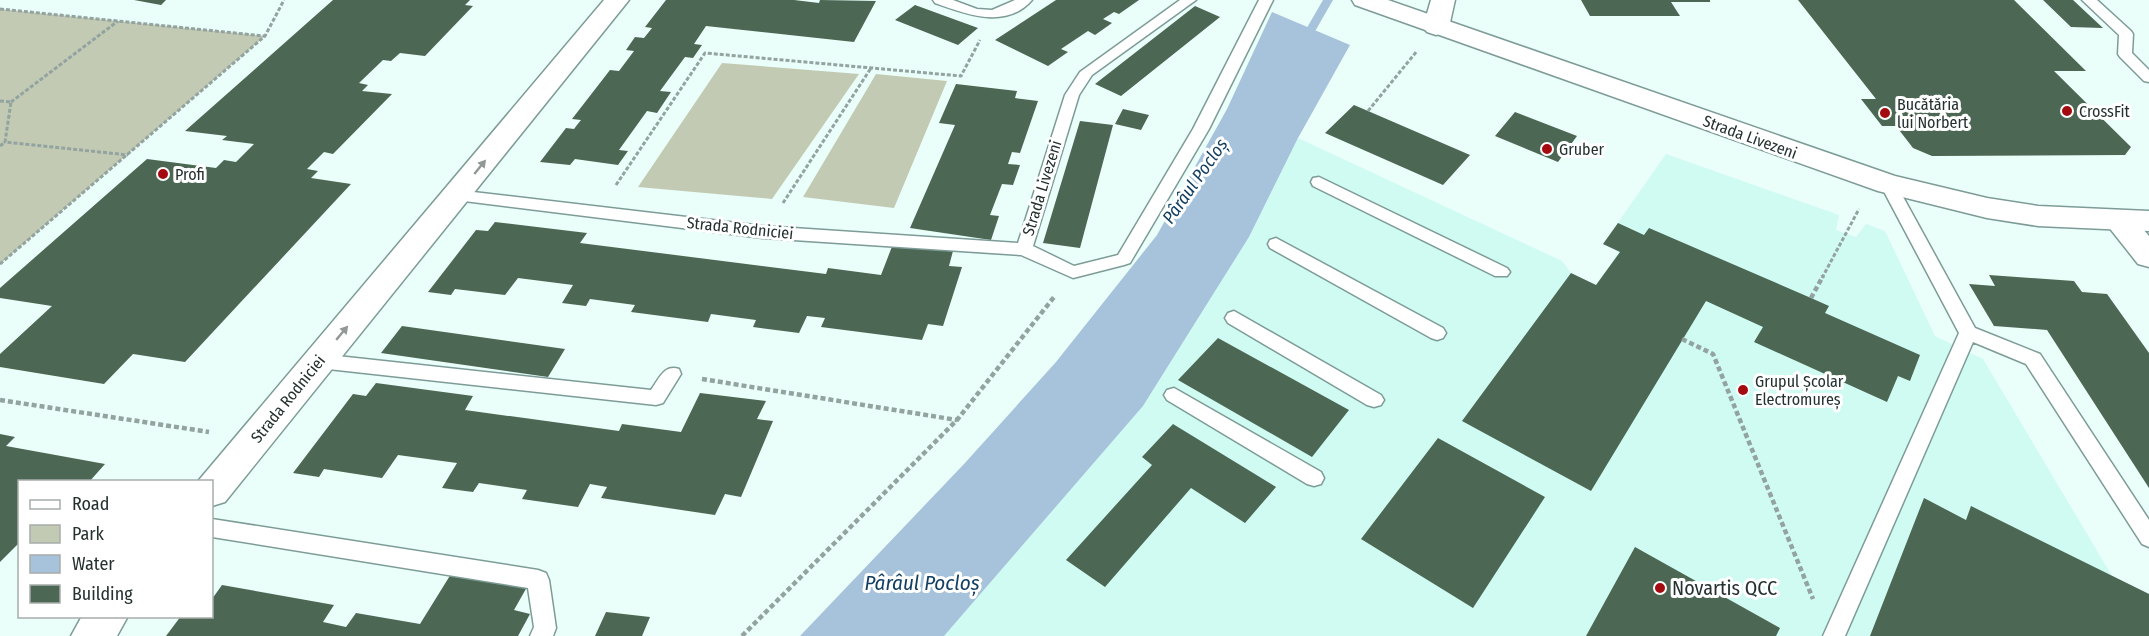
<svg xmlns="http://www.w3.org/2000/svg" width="2149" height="636" viewBox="0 0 2149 636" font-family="'Fira Sans Condensed',sans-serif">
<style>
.built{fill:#d0fbf3}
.green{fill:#c3cab3}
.water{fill:#a7c3dc}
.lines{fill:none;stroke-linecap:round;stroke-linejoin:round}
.stream{fill:#a7c3dc;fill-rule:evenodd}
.building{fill:#4c6753}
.lane-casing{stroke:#7d9c97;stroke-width:3}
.street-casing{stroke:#7d9c97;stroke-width:3}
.secondary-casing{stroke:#7d9c97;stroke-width:3}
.path-far1{stroke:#92a3a0;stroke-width:3;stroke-dasharray:4 2;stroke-linecap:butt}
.path{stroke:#92a3a0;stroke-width:4.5;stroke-dasharray:5 3;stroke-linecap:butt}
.lane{fill:#fff;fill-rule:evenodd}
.street{fill:#fff;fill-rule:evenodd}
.secondary{fill:#fff;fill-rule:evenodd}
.oneway{fill:#929897}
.poi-dot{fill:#a40b11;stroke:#fff;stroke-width:2}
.labels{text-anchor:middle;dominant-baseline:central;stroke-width:6;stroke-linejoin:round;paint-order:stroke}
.poi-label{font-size:16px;fill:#24312f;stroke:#fff;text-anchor:start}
.street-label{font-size:16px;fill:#24312f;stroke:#fff}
.water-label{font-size:18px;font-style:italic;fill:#123f62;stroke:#fff}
.near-poi-label{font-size:20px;fill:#24312f;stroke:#fff;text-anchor:start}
.near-water-label{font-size:21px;font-style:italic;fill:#123f62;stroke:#fff}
</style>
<rect width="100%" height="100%" fill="#eafefa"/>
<path class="built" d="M1298 138 1562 261 1571 273 1596 285 1619 252 1603 244 1666 154 1839 215 1836 230 1856 237 1866 224 1885 231 1935 336 1983 359 2112 576 2149 594V636H944L1143 406 1249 237Z"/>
<path class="green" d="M0 9 265 36 0 264Z
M722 63 859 74 772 199 638 187Z
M876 74 947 81 894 208 803 197Z"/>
<path class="water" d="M1272 12 1350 45 1298 138 1249 237 1143 406 944 636H800L964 464 1056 362 1157 235 1227 109Z"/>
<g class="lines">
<path class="stream" d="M1323 0H1333L1306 47H1298L1297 45Z"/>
</g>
<path class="building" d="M134 0H166L161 5Z
M333 0H470L465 5 473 6 425 56 400 53 391 61 383 60 359 83 368 85 362 91 392 94 333 154 324 152 307 169 318 171 311 178 351 184 185 362 133 354 104 384 0 367V354L52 306 0 298V288L147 159 216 168 224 160 236 162 254 144 222 140 227 136 185 131Z
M666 0H794L819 3 820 0 876 1 854 42 706 26 694 44 702 45 693 58 685 57 660 91 671 92 657 113 647 111 619 150 628 151 618 165 575 159 570 165 540 162 566 128 574 129 577 125 581 120 572 119 610 70 619 71 634 51 626 50 635 37 644 38 652 28 645 27Z
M1056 0H1139L1119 14 1114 12 1103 19 1112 23 1095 35 1088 31 1061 49 1068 52 1048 66 995 40Z
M1581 0H1710V2H1671L1680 16H1590Z
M1798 0H2014L2086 71H2054L2131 147 2125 155 1932 156 1913 148 1896 126H1882L1861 99H1876Z
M2043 0H2073L2103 28 2071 27Z
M915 5 978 28 958 45 895 20Z
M1195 6 1220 17 1121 96 1095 84Z
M956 84 1017 91 1015 98 1038 101 1020 153 1012 152 1008 164 1020 165 1013 185 1002 184 990 215 999 216 991 240 910 228 955 125 939 123Z
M1354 105 1368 111 1470 155 1443 185 1325 133Z
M1123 109 1149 115 1141 130 1115 124Z
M1515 112 1577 136 1558 162 1495 136Z
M1080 121 1113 125 1080 248 1043 243Z
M495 222 587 233 580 243 826 274 828 268 881 275 893 244 953 251 949 266 962 267 943 326 928 324 922 340 821 327 825 318 807 316 799 333 753 327 756 320 711 314 708 322 631 312 635 305 590 299 586 306 562 303 573 285 518 278 505 295 455 289 451 295 428 292 476 230 488 231Z
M1618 223 1644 235 1649 228 1811 298 1829 306 1825 313 1920 355 1910 381 1898 376 1887 402 1754 342 1763 327 1706 301 1591 491 1462 421 1571 273 1596 285 1620 252 1603 244Z
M1989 275 2074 281 2082 292 2107 294 2149 353V488L2047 330 1994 326 1969 284 1995 286Z
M402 326 565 349 548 377 381 353Z
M1218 338 1349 410 1312 457 1178 380Z
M376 383 473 396 465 410 619 431 622 424 681 432 700 393 766 401 757 419 773 421 741 497 725 494 715 515 601 498 607 487 590 484 578 507 522 499 527 490 479 483 473 492 442 488 457 463 398 455 382 478 324 469 319 477 293 473 353 394 366 396Z
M1173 424 1276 487 1245 523 1191 488 1105 587 1066 560 1152 465 1142 457Z
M0 434 15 437 6 446 105 464 89 482H20V542L0 562Z
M1438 438 1545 497 1473 608 1361 539Z
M1924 498 1966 520 1971 506 2149 594V636H1870Z
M1635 547 1780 628 1776 636H1586Z
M451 574 527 587 514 610 530 614 518 636H166L181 616H212V599L222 585 334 605 323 622 346 627 356 613 420 624Z
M606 612 650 617 642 636H595Z"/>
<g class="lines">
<defs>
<path id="lane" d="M933 0H953L977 9 992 10 1015 0H1032C1006 30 966 14 935 3Z
M1180 0H1196L1092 75 1079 95 1033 246 1074 266 1118 255 1193 129 1259 0H1273L1209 129 1130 263 1124 265 1073 278 1021 255 763 238 456 200 450 199 448 195 450 191 456 190 763 226 1018 243 1065 95 1080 72Z
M2082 0H2097L2131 31 2133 34 2132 53 2149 70V82L2144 81 2120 57 2118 54 2119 35Z
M1319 177 1507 268 1510 272 1507 276H1495L1313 186 1311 182 1313 178Z
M1888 179 1894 180 1896 184 1975 328 2040 354 2149 520V547L2142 544 2026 364 1973 342 1845 636H1823L1959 333 1880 184 1882 180Z
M1276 238 1443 328 1446 333 1443 338 1437 340 1431 338 1270 248 1268 244 1270 240Z
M1234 311 1381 395 1384 400 1381 405 1374 407 1367 405 1228 323 1225 318 1228 313Z
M319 354 651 390C659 379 664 364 679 369L681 374 663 403 656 405 319 368 312 366 310 361 312 356Z
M1174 388 1321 472 1324 478 1321 484 1314 486 1307 484 1167 400 1164 395 1167 390Z
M212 519 538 570 546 573 549 580 556 628 553 636H530L534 627 528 588 212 537Z"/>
<path id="street" d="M604 0H629L225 502 212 506V482L199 480Z
M1431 0H1455L1449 27 1445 32 1436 35 1427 32 1423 27Z
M2119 211 2130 214 2149 236V267L2138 264 2104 221 2108 214Z
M82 616H128L117 636H71Z"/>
<path id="secondary" d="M1352 0H1388L1895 176 1987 198 2038 206 2149 211V231L2038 226 1987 218 1878 191 1355 5Z"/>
</defs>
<use href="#lane" class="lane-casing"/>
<use href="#street" class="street-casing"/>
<use href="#secondary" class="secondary-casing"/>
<path class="path-far1" d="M0 9 264 36
M0 101 11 102 5 142 128 155
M11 102 118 21
M1368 111 1417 51
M0 146 5 142
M616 185 705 53 961 76 980 40
M783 203 871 68
M0 264 265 36 284 0
M1822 278 1859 209"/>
<path class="path" d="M1811 298 1823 276
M1682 339 1713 354 1813 599
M702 379 957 420
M0 400 209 432
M742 636 957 420 1054 297"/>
<use href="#lane" class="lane"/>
<use href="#street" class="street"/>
<use href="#secondary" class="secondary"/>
</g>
<defs><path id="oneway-solid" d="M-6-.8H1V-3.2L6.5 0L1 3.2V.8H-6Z" transform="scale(1.5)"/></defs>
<g class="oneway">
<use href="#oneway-solid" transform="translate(480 167) rotate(-51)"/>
<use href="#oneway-solid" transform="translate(342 333) rotate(-50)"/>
</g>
<g class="poi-dot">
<circle cx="2067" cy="111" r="6"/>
<circle cx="1885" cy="113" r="6"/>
<circle cx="1547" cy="149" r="6"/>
<circle cx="163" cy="174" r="6"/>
<circle cx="1743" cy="390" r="6"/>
<circle cx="1660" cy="588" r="6"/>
</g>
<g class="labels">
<g class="poi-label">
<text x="1897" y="104">Bucătăria<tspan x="1897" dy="18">lui Norbert</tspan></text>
<text x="2079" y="111">CrossFit</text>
<text x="1559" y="149">Gruber</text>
<text x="175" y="174">Profi</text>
<text x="1755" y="381">Grupul Școlar<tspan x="1755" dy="18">Electromureș</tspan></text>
</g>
<g class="street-label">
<text transform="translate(1750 137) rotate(20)">Strada Livezeni</text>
<text transform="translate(1042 188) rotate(-73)">Strada Livezeni</text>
<text transform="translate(740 228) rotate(6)">Strada Rodniciei</text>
<text transform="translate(288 399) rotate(-51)">Strada Rodniciei</text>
</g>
<g class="water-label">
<text transform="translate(1195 181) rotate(-55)">Pârâul Pocloș</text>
</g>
<g class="near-poi-label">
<text x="1672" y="588">Novartis QCC</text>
</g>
<g class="near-water-label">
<text x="922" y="583">Pârâul Pocloș</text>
</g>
</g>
<rect x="18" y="480" width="195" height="138" fill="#ffffff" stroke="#a7adac" stroke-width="1.5"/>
<rect x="30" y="500" width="30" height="9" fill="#ffffff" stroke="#a7adac" stroke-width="1.5"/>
<text x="72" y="510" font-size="18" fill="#24312f">Road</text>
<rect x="30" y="525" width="30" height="18" fill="#c3cab3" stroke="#a7adac" stroke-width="1.5"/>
<text x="72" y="540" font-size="18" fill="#24312f">Park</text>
<rect x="30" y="555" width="30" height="18" fill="#a7c3dc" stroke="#a7adac" stroke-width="1.5"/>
<text x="72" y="570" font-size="18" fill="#24312f">Water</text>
<rect x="30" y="585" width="30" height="18" fill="#4c6753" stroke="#a7adac" stroke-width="1.5"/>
<text x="72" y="600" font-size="18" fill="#24312f">Building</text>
</svg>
